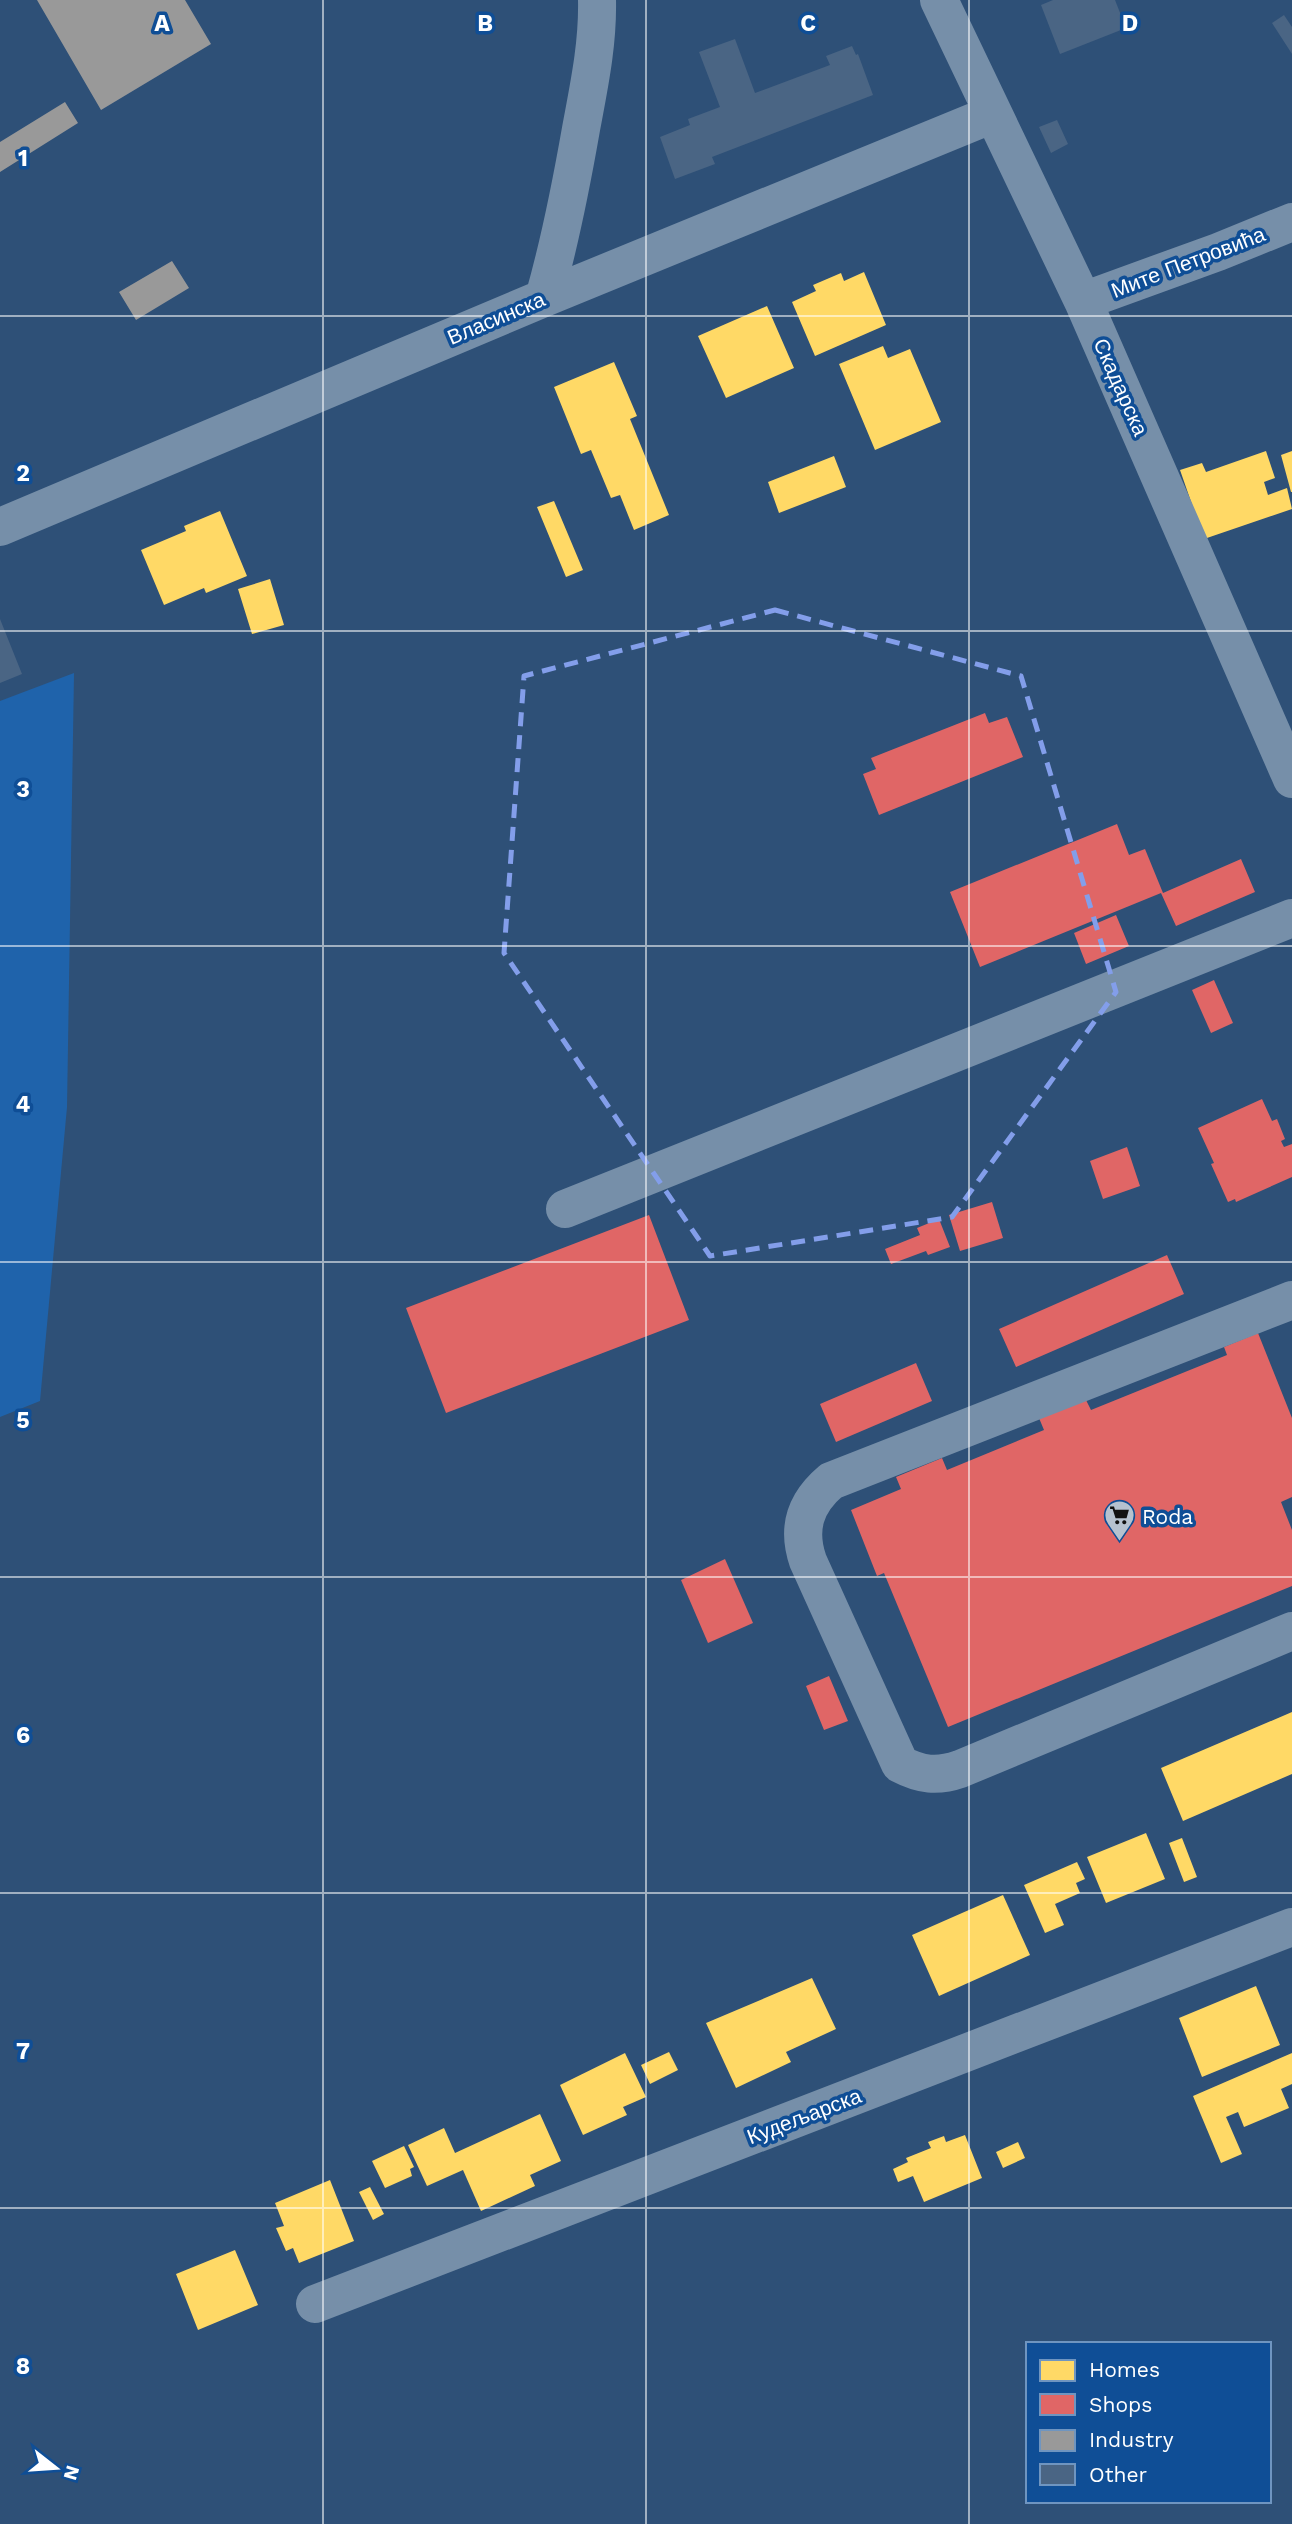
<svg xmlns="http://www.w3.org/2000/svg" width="1292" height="2524" viewBox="0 0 1292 2524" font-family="'Work Sans',sans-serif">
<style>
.green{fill:#1f63ab}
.homes{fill:#ffd966}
.shops{fill:#e06666}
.industry{fill:#999}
.building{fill:#4a6584}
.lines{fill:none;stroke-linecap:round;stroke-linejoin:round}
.minor{stroke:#768fa9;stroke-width:38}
.marked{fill:none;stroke:#839eea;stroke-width:5;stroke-dasharray:14 9;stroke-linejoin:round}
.grid{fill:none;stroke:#fff;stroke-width:2;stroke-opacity:0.55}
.labels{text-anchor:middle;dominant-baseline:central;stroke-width:7;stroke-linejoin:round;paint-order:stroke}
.street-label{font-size:21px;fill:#fff;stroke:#0f4e96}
.poi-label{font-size:21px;fill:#fff;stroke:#0f4e96;text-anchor:start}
.grid-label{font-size:23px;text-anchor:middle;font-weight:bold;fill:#fff;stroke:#0f4e96;stroke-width:7;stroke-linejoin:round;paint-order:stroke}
</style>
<rect width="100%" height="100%" fill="#2e5077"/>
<path class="green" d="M74 673 67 1107 40 1401 0 1417V701Z"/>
<path class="homes" d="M864 272 886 325 815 356 792 302 816 291 813 285 841 273 844 281Z
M767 306 794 368 726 398 698 336Z
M883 346 888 358 910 349 941 422 875 450 839 364Z
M614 362 637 416 630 419 669 515 634 530 620 495 611 498 591 450 581 454 554 387Z
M1266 451 1275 478 1264 482 1268 495 1287 488 1292 509 1204 539 1180 470 1202 463 1206 472Z
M1292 451V492H1291L1281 455Z
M834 456 846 487 779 513 768 482Z
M554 501 583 570 566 577 537 507Z
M220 511 247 576 206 593 204 588 164 605 141 550 186 531 184 526Z
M270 579 284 625 252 634 238 589Z
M1292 1712V1774L1183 1821 1161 1768Z
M1146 1833 1165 1879 1106 1903 1087 1857Z
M1182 1838 1197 1877 1184 1882 1169 1843Z
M1077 1862 1085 1879 1076 1883 1080 1893 1055 1904 1064 1925 1045 1933 1024 1885Z
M1003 1895 1030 1955 939 1996 912 1935Z
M812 1978 836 2029 786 2052 791 2062 736 2088 706 2023Z
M1256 1986 1280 2045 1202 2077 1179 2018Z
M669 2052 678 2070 650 2084 641 2065Z
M625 2053 646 2097 623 2107 627 2115 583 2135 560 2085Z
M1292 2053V2084L1281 2089 1289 2108 1244 2127 1238 2112 1226 2117 1242 2154 1221 2163 1193 2096Z
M540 2114 561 2161 530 2175 535 2186 481 2211 463 2170 427 2186 408 2145 444 2128 455 2153Z
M965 2135 982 2178 924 2202 913 2176 898 2182 893 2169 908 2162 906 2158 931 2148 928 2142 944 2136 946 2142Z
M1018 2142 1025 2158 1003 2168 996 2152Z
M404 2146 414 2167 410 2169 412 2176 385 2188 372 2161Z
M330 2180 354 2241 299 2263 293 2248 286 2251 276 2228 284 2226 275 2203Z
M370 2187 384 2214 373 2220 359 2192Z
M235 2250 258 2305 198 2330 176 2274Z"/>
<path class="shops" d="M985 713 989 723 1007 717 1023 757 879 815 863 774 876 769 871 758Z
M1117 824 1129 855 1145 849 1163 893 1241 859 1255 892 1176 926 1161 893 980 967 950 892Z
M1116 915 1129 946 1086 964 1074 933Z
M1214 980 1233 1023 1211 1033 1192 990Z
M1262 1099 1272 1121 1277 1119 1285 1139 1281 1141 1284 1147 1292 1144V1177L1236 1202 1235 1199 1228 1202 1211 1164 1214 1163 1198 1128Z
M1127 1147 1140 1186 1103 1199 1090 1161Z
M992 1202 1003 1238 960 1251 949 1215Z
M649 1215 689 1320 446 1413 406 1308Z
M939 1219 950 1247 928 1255 926 1251 891 1264 885 1249 920 1235 917 1228Z
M1167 1255 1184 1294 1016 1367 999 1329Z
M1258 1333 1292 1418V1497L1281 1502 1292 1530V1586L948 1727 884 1573 877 1576 851 1510 901 1489 896 1477 942 1458 947 1470 1044 1430 1039 1418 1085 1398 1091 1410 1227 1355 1224 1347Z
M916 1363 932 1401 836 1442 820 1404Z
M725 1559 753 1623 708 1643 681 1580Z
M829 1676 848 1721 824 1730 806 1686Z"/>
<path class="industry" d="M37 0H185L211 44 101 110Z
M65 102 78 123 0 172V142Z
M172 261 189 288 136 320 119 292Z"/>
<path class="building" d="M1053 0H1115L1126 28 1060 54 1041 5Z
M1284 15 1292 27V54L1272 23Z
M735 39 755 93 830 65 826 56 852 46 856 55 858 54 873 95 712 157 715 164 675 179 660 137 690 125 688 119 720 107 699 52Z
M1057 120 1068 144 1051 153 1039 127Z
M0 619 22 674 0 683Z"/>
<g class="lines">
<path class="minor" d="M939 0 1083 301 1292 779
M544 298C560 242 571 186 581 129 589 86 598 44 597 0
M1083 301 1218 252 1292 222
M0 527 544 298 993 114
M565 1209 1292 918
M1292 1300 831 1481C805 1503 797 1529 808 1561L900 1764C921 1775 937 1777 960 1769L1292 1631
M315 2304 1292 1927"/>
</g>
<path class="marked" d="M775 610 1021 676 1116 992 952 1217 710 1256 504 953 524 676Z"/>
<path class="grid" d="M323 0V2524M646 0V2524M969 0V2524M0 316H1292M0 631H1292M0 946H1292M0 1262H1292M0 1577H1292M0 1893H1292M0 2208H1292"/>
<defs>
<symbol id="supermarket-pin" viewBox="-11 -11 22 30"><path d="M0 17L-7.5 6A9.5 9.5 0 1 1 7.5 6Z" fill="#b6c2cf" stroke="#0f4e96"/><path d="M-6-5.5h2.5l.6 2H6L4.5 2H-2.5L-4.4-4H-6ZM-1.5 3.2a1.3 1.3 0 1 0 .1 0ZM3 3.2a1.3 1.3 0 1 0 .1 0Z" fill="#111"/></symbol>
</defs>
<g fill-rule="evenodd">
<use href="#supermarket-pin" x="1102" y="1498" width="35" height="47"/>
</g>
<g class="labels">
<g class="street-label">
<text transform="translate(1188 262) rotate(-21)">Мите Петровића</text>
<text transform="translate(496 318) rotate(-23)">Власинска</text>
<text transform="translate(1121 387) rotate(66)">Скадарска</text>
<text transform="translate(804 2116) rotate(-21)">Кудељарска</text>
</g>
<g class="poi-label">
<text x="1142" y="1516">Roda</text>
</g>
</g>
<g class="grid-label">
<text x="162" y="31">A</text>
<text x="485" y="31">B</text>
<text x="808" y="31">C</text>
<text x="1130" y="31">D</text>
<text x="23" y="166">1</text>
<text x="23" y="481">2</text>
<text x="23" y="797">3</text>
<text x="23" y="1112">4</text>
<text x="23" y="1428">5</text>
<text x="23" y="1743">6</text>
<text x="23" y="2059">7</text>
<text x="23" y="2374">8</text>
</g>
<rect x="1026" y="2342" width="245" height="161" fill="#0f4e96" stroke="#6f95c0" stroke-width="2"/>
<rect x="1040" y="2360" width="35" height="21" fill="#ffd966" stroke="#6f95c0" stroke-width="2"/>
<text x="1089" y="2377" font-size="21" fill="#ffffff">Homes</text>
<rect x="1040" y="2394" width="35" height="21" fill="#e06666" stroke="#6f95c0" stroke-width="2"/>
<text x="1089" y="2412" font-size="21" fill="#ffffff">Shops</text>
<rect x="1040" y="2430" width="35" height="21" fill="#999999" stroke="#6f95c0" stroke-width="2"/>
<text x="1089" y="2447" font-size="21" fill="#ffffff">Industry</text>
<rect x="1040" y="2464" width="35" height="21" fill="#4a6584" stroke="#6f95c0" stroke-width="2"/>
<text x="1089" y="2482" font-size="21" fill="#ffffff">Other</text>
<g transform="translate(56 2468) rotate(107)" stroke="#0f4e96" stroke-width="5" paint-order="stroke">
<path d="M0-5L12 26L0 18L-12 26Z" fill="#ffffff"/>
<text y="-10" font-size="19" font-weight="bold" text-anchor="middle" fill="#ffffff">N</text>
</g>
</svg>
